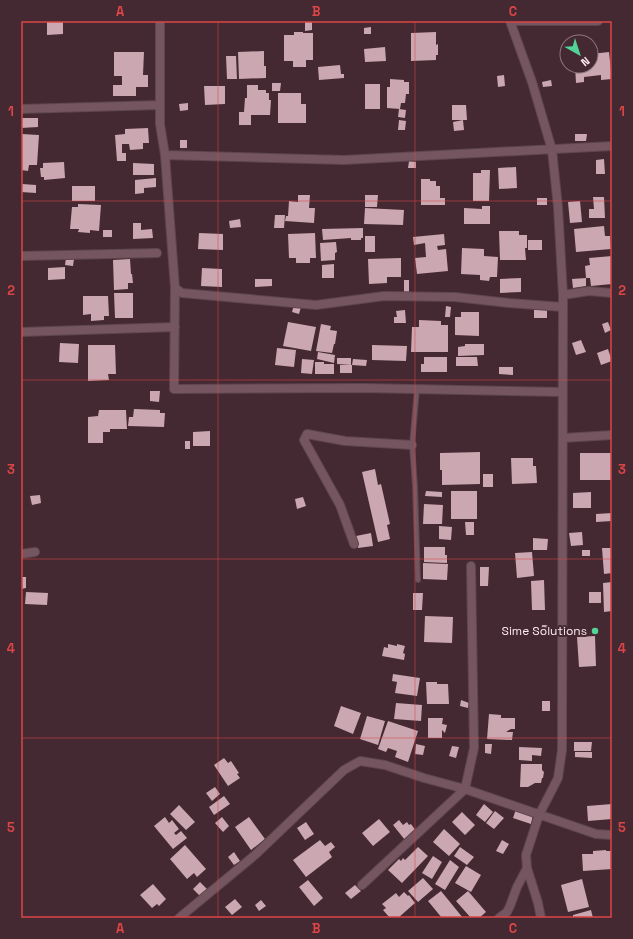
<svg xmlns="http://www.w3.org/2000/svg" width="633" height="939" viewBox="0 0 633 939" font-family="'Space Grotesk',sans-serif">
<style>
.building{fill:#caa7b1}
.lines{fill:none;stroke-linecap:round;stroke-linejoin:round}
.lane-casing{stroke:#5d454d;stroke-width:6}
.street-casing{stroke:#5d454d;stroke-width:10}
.lane{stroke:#755660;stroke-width:4}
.street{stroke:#755660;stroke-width:8}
.grid{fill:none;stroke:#dc4546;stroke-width:1;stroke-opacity:0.55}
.poi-dot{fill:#52d397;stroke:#442932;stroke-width:1.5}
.labels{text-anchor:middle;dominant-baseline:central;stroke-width:4;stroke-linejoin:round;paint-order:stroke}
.poi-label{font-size:12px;fill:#fdeaef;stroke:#442932;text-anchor:end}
.neatline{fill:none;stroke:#dc4546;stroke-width:1.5}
.grid-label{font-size:13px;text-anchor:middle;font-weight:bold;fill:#dc4546}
</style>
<rect width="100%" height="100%" fill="#442932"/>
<path class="building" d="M47 21H63V34L47 35Z
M305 21H312V30L305 31Z
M371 27V34H364V28Z
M294 32H303V33H313V60H306V67H293V61H284V35H294Z
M436 32V45L438 44V55H436V60L411 61V33Z
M385 47 386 61 365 62 364 49Z
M264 51V66H266V78L239 79 238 52Z
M114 52H144L143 75H148V87H136V96H113V85H122V76H114Z
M609 52 612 79 601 80V75L584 77V82L576 83 575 66H591V54Z
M226 56H236L237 79H227Z
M340 65 341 74H344V78L319 80 318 67Z
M504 75 505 86 498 87 497 76Z
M390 79 404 80V82H409V94H406L405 103H401L400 109 387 108V87H390Z
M551 80 552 86 543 87 542 82Z
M272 83H281L280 91H272Z
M365 84H380V109H365Z
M247 85H258V90H266V93H269V100H271L270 115H251V125H239V112H244L245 98H247Z
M204 86H225V104L205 105Z
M278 93H301V104H306V123H278Z
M188 103V110L180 111 179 104Z
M452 105H466L467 120H452Z
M399 109 406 110 405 118 398 117Z
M21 118H38V127L21 128Z
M399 120 406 121 405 130H398Z
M463 120 464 130 454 131 453 122Z
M148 128 149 143H143V149L130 150 129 144H122V153H126V161H117L115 135 125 134V129Z
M22 134 39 135 37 165H29L28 171 21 170Z
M575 134H587L586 141H575Z
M180 140H187V148H180Z
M604 159 605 174H596V160Z
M409 161 416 162V168H408Z
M64 162 65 178 44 180V177H41L40 168H43V163Z
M133 163 154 164V175H133Z
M516 167 517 188 499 189 498 168Z
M481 170H490L489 201H473V173H481Z
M156 178V187L144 188V193L135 194V180Z
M421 179H430V181H436V186H440V198H445V205H421Z
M22 184 36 185V193L21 192Z
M72 186H95V201H72Z
M298 195H310L309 208H315L314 223 285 221 286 216H288L289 201 298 202Z
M365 195H378L377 207H365Z
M593 197H604L605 218H589V209H594Z
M537 198H547V205H537Z
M580 201 582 222 570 223 568 202Z
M78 204 101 205 99 231 90 230V233L78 232 79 229H70L72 207H78Z
M482 206H490V224H464V208L482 209Z
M365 208 404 210 403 225 364 224Z
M275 215H285L284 228H274Z
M240 219 241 227 230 228 229 221Z
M133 223H141V230L152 229 153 238 133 239Z
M604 226 605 236H610L611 249 576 252 574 229Z
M363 228V238H361V240H351V238L323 240 322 229Z
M103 230H112V237H103Z
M499 231H519V235H527V248H525L526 260H500Z
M199 233 223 234V250L198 249Z
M315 233 316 258H310V263H296V258H289L288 234Z
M444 234 445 245 437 246 438 250 446 249 448 271 417 274 415 258 426 257 425 243 414 245 413 237Z
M365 236H375V252H365Z
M528 240H542V250H528Z
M336 242 337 252 335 253V260L321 261 320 243Z
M462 248 484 249V256L498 257 497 277H490L489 281 480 280V275L461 274Z
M612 256V284L591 286 590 278H586L585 266 590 265 589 258Z
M66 258 74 259 73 266 65 265Z
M401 258V277H387V283L369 284 368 259Z
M130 259 131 274H132L133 283H128V289L114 290 113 260Z
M334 264V278H322V265Z
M65 267V279L48 280V268Z
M202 268 222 269V287L201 286Z
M521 278V292L500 293V279Z
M586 278V286L573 288 572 279Z
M255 279H272V286L255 287Z
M404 280H409V292H404Z
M114 293H133V318H115Z
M83 296H108L109 316H104V320L91 321V314L83 315Z
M294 305 301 307 299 314 292 312Z
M446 306 451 307 450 317H445Z
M405 310 406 323H394V317H397L396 311Z
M534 310H547V318H534Z
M461 312H479V336L455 335V317H461Z
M419 320 441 321V325H448V352H411L412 327H419Z
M288 322 316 327 311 351 283 346Z
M608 322 611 330 605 333 602 324Z
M321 324 331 326 330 330 337 331 335 344H334L332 353 316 351Z
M581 340 586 352 576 355 572 343Z
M60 343 79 344 78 363 59 362Z
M465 344H484V355L458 356V347L465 346Z
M88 345H115L116 374H108L109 380 88 381Z
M372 345 407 346 406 361 372 360Z
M277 348 296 350 294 367 275 365Z
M608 349 612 361 601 365 597 353Z
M318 352 335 355 334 363 317 359Z
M424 357H447V372H421V364H424Z
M456 357H477L478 366H456Z
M337 358H351V365L337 364Z
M302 359 314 360 312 374 301 373Z
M353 359 367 360 366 366 352 365Z
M315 362H324V364H334V374H315Z
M340 365H352V373H340Z
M499 367H513V375L499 374Z
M150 391H160L159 402 150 401Z
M134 409 160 410V413H165L164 427 128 426 129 417H133Z
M99 410H126L127 429H110V432H103V443H88V417L98 416Z
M210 431V446H193V432Z
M185 441H190V449H185Z
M480 452V484L442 485V470H440V453Z
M580 453H611V480H580Z
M511 458H533V466H536L537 483 512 484Z
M375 469 378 485 381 484 390 524 387 525 390 539 378 542 362 472Z
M483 474H493V487H483Z
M426 491 442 492V497L425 496Z
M451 491H477V519H451Z
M591 492V508H573V493Z
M40 495 41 503 32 505 30 496Z
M303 497 306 506 297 509 295 499Z
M424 504 443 505 442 524H423Z
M612 513V521L596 522V514Z
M465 522H474V535H466Z
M439 526 452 527 451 540 439 539Z
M582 532 583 545 571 546 569 533Z
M371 533 373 546 358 548 356 536Z
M533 538 548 539 547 550H533Z
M424 547H445V555H447V563L424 562Z
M602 548H612V573L604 574Z
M582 550H590V556H582Z
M532 552 534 576 517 578 515 553Z
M423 563 448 564 447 580 423 579Z
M480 567H489L488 586H480Z
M21 577H26V588L21 589Z
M544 580 545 610H532L531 581Z
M612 582V611L604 612 603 583Z
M26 592 48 593 47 605 25 604Z
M589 592H601V603H589Z
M413 593H423L422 610H413Z
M425 616 453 617 452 643 424 642Z
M542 625H549V636H541Z
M595 636 596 666 579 667 577 637Z
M388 644 397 646V644L405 646 403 653 405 654 404 660 382 656 384 647 388 648Z
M393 674 420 678 417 696 395 693 397 682 392 681Z
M426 682H437V684H448L449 704H427Z
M461 700 469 703 468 708 460 706Z
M542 701H550V711H542Z
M396 703 422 705 421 721 394 719Z
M341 706 361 713 353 734 334 726Z
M489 714 501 715V718H515V729H511L506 732H513L512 740 487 739Z
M367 716 385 721 378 745 360 739Z
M428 718H443L442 724 447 725 445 733 442 730V738H428Z
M388 721 418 731 408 762 395 757 397 751 388 748 386 752 378 749Z
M574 742H592L591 751H574Z
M416 744 425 746 423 755 415 754Z
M485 744H492L491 754 485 753Z
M452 746 459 747 456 758 449 756Z
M519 747 542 748 541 756 532 755V761L519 760Z
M575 752H592V758L575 757Z
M224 758 228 763 231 761 239 773 237 774 240 778 228 786 214 765Z
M521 764H542V770L544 772 543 778H542L541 783H535L528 787H520Z
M215 787 220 794 212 801 206 793Z
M224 796 230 804 214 815 209 807Z
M484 804 493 812 485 822 476 815Z
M612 804V819L588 821 587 806Z
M179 805 195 822 186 830 170 814Z
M516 809 533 815 531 824 513 818Z
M495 811 504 818 494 829 486 823Z
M462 812 475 825 465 835 452 822Z
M165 817 169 823 172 820 179 829 174 833 176 835 181 831 187 838 173 849 154 826Z
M222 817 229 826 223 832 215 823Z
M249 817 265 839 251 850 235 827Z
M379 819 390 832 373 846 362 833Z
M399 820 403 825 407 822 409 825 411 824 416 831 405 840 393 825Z
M306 822 314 834 305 840 297 828Z
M444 829 460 844 449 856 433 842Z
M320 840 325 846 331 842 335 847 329 852 332 857 306 877 293 860Z
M502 840 509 844 503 854 496 851Z
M185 845 206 869 197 877 194 873 187 879 170 859Z
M418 847 428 856 402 883 388 870 399 859 401 861 403 858 405 860Z
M460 847 474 857 467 865 454 856Z
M606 850V851H612V869L583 871 582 854H593V851Z
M234 852 240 861 234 865 228 857Z
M433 856 442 862 432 879 422 873Z
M450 860 459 867 445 890 435 884Z
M466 866 481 875 471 892 455 883Z
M423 878 433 889 418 902 408 891Z
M582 879 589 907 568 912 561 885Z
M308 880 323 898 314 906 299 887Z
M200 882 207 889 200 896 193 889Z
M153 884 166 899 159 906 157 904 152 908 140 895Z
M355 885 361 891 351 899 345 893Z
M441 891 463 918H442L428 901Z
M468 891 486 912 479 918H471L456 901Z
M404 892 408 896 409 895 415 903 398 918H390L383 910 386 908 382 904 396 893 399 897Z
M235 899 242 907 232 915 225 907Z
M261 900 266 906 259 911 255 905Z
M591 910 593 918H573V915Z"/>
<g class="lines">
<defs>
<path id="lane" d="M417 389 412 445 415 486 418 580"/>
<path id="street" d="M160 21V124L165 155 175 288 174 389 364 388 563 392
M510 21 532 82 552 150 558 207 563 295 562 750 558 778 539 815 526 855 527 868 538 903 541 918
M510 21H598
M21 109 160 105
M165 155 344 160 612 146
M21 256 157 253
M175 288 182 293 316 305 384 296 455 297 509 303 563 307
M563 295 589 291 612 293
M21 332 175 327
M563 438 612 435
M354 544 340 505 304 440 307 434 345 441 412 445
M21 554 35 552
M362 885 465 789 474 748 471 566
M179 918 255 855 344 770 360 761 385 765 424 778 465 789 596 834 612 835
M499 918 507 912 510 906 517 887 527 868"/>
</defs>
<use href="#lane" class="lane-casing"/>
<use href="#street" class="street-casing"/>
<use href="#lane" class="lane"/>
<use href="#street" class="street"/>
</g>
<path class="grid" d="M218 21V918M415 21V918M21 201H612M21 380H612M21 559H612M21 738H612"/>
<circle class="poi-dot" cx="595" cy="631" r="4"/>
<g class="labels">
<g class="poi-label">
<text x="587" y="631">Sime Solutions</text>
</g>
</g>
<rect width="633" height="939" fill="none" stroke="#442932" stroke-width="44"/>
<g transform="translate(579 54) rotate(141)"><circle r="19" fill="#442932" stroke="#8e767e"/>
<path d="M0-3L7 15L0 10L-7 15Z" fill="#52d397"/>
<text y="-6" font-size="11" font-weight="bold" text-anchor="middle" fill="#fdeaef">N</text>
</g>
<rect x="22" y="22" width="589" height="895" class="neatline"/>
<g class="grid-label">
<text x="120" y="16">A</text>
<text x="316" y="16">B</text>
<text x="513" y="16">C</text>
<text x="11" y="116">1</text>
<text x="622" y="116">1</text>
<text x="11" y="295">2</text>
<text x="622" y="295">2</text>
<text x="11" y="474">3</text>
<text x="622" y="474">3</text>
<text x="11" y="653">4</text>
<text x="622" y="653">4</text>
<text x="11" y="832">5</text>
<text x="622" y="832">5</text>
<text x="120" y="933">A</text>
<text x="316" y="933">B</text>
<text x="513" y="933">C</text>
</g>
</svg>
